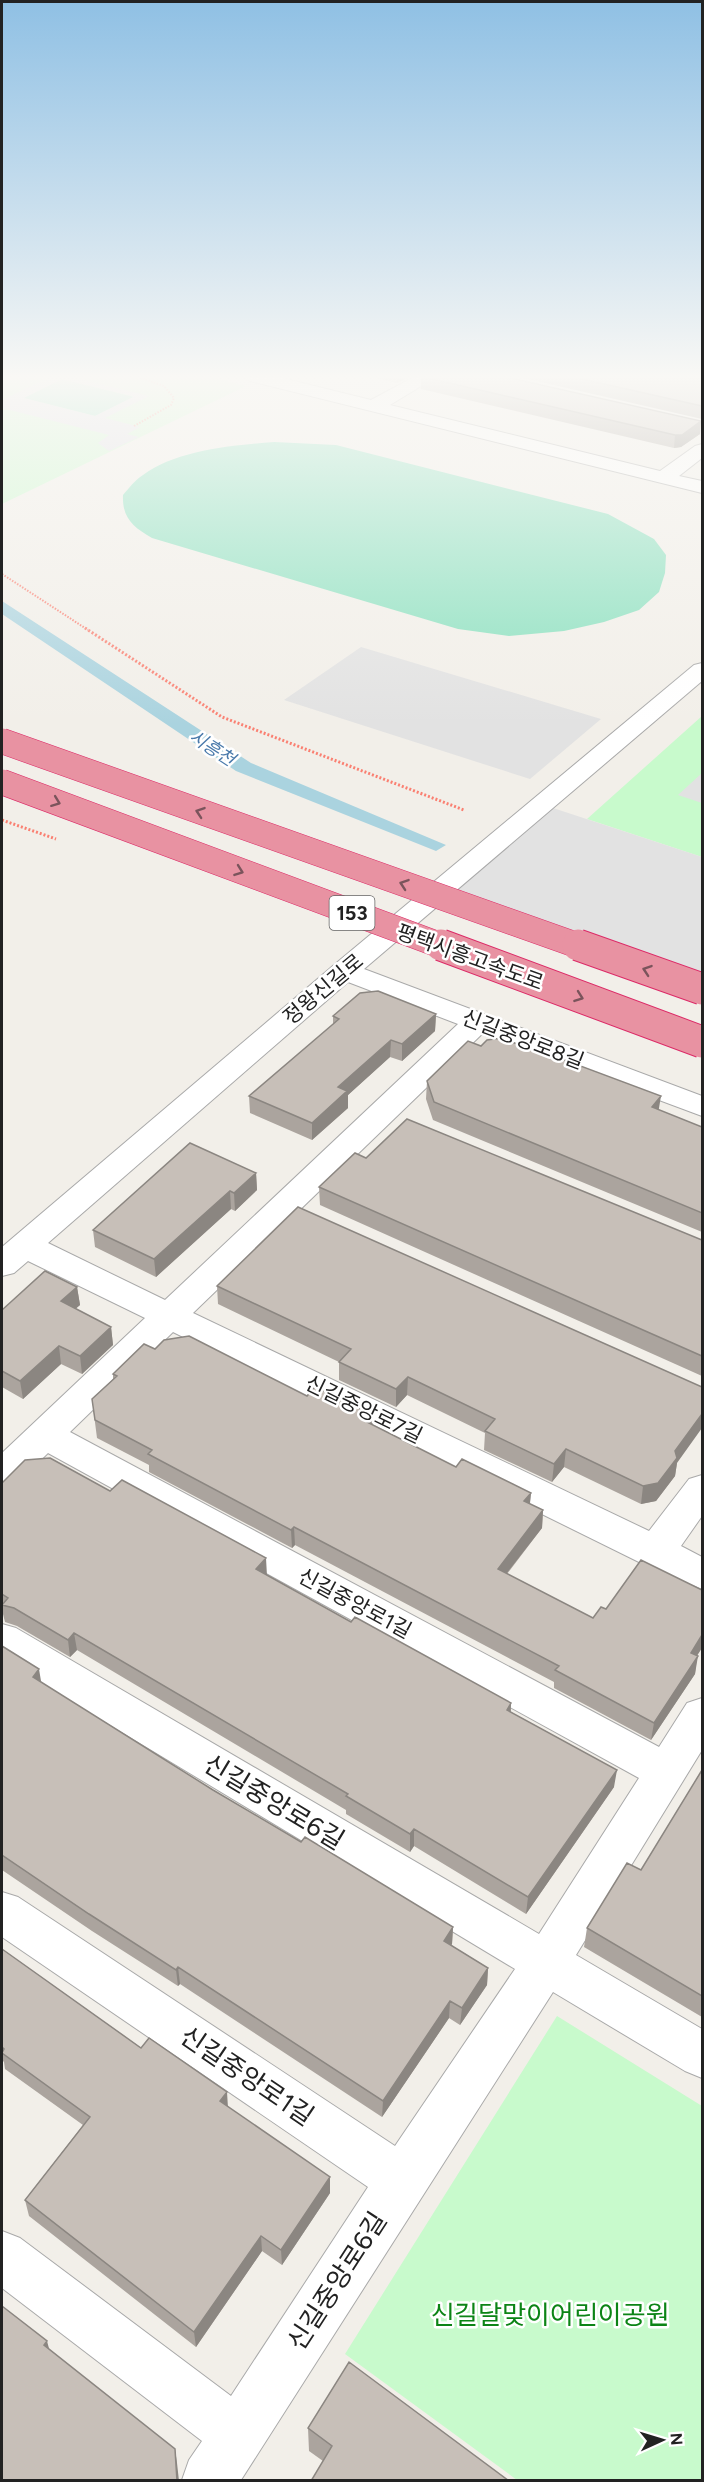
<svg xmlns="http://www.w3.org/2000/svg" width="704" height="2482" viewBox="0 0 704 2482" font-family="Figtree,'Noto Sans KR',sans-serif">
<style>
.park{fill:#c8facc}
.pitch{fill:#88e0be}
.parking{fill:#e2e2e2}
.plaza{fill:#dddde8;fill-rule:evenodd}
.water{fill:#aad3df}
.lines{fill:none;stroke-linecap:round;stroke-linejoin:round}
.minor-casing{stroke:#a9a9a9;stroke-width:2}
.path-far1{stroke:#fa8072;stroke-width:2;stroke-dasharray:1.5 1.5;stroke-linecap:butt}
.path{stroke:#fa8072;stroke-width:3;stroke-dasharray:2 2;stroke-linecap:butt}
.minor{fill:#fff;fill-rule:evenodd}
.highway-bridge-far1-casing{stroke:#dc2a67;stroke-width:26;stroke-linecap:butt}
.highway-bridge-casing{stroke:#dc2a67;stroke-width:33;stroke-linecap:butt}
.highway-bridge-far1{stroke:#e892a2;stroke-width:25}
.highway-bridge{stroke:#e892a2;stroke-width:31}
.wall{fill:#aba49e}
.shaded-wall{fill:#8b8681}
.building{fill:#c7bfb8;stroke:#8b8681;stroke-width:1.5}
.oneway{stroke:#7b545c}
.labels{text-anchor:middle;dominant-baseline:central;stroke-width:5;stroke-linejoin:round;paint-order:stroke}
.far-water-label{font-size:18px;font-style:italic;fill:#4a7aab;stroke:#fff}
.shield{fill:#fff;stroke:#646464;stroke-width:1.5}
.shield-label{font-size:20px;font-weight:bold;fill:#222}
.street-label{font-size:21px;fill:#222;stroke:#fff}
.near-street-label{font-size:26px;fill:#222;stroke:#fff}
.near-park-label{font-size:26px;fill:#0c8416;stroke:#fff}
</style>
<rect width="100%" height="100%" fill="#f2efe9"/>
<path class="park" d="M2 377H212L246 386 2 504Z
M702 716V857L587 819Z
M557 2016 702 2106V2480H517L345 2354Z"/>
<path class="pitch" d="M62 379 134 397 95 416 23 398Z
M274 442 336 445 608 514 654 539 666 555 665 573 659 592 639 610 604 622 564 631 509 636 458 629 152 538C133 527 122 518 123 495 129 488 135 480 143 475 176 450 234 445 274 442Z"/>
<path class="parking" d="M361 647 601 719 530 779 284 700Z
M702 773V803L678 795Z
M550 807 702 857V999L436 904Z"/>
<path class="plaza" d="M50 377H71L149 396 105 418 140 427 127 434 139 437 109 451 98 443 109 435 2 408V400ZM62 379 132 396 133 397 95 416 24 398Z"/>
<path class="water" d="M2 601 251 763 446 845 436 851 236 771 2 614Z"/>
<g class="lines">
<defs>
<path id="minor" d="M247 377H278L371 400 414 377H436L390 405 660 471 695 446 702 444V458L679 476 702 481V493L250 381Z
M702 663V681L364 969 702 1096V1116L482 1034 193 1313 649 1531 689 1479 702 1475V1516L681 1546 702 1557V1589L641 1563 173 1332 70 1432 659 1747 687 1703 702 1698V1750L576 1955 702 2029V2078L685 2071 553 1992 241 2480H182L189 2460 202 2441 2 2288V2231L20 2238 231 2396 368 2187 2 1937V1892L18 1897 395 2146 515 1969 2 1660V1624L16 1628 539 1934 639 1778 48 1453 15 1485 2 1489V1453L145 1318 28 1261 14 1273 2 1276V1247L334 965 694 665ZM348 982 458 1024 165 1300 48 1243Z"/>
</defs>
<use href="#minor" class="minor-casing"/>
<path class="path-far1" d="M134 426 171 405 174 398 164 386 138 377
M2 574 88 630"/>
<path class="path" d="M85 628 222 717 464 810
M2 820 56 839"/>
<use href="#minor" class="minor"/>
<defs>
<path id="highway-bridge-far1" d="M2 741 582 947
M2 782 445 947"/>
<path id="highway-bridge" d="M441 945 702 1042
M578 945 702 989"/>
</defs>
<use href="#highway-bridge-far1" class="highway-bridge-far1-casing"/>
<use href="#highway-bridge" class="highway-bridge-casing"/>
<use href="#highway-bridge-far1" class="highway-bridge-far1"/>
<use href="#highway-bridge" class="highway-bridge"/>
</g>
<path class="wall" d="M372 377H409L397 383Z
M421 377 700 434 681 447 674 448 421 389Z
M519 377H702V419Z
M436 1014 435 1031 402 1061 390 1057 348 1095V1108L312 1140 250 1113 249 1096 333 1025V1016Z
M481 1046 659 1110 702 1127V1232L433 1120 426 1099 427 1081Z
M366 1158 702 1240V1376L320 1205 319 1187Z
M256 1173 257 1190 235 1211 231 1209 156 1277 95 1247 93 1230Z
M217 1286 677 1463 675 1476 656 1501 641 1504 564 1467 552 1482 484 1450 485 1433 407 1395 396 1407 339 1380V1362L218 1304Z
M77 1287 80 1305 75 1309 111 1327 113 1345 82 1374 61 1364 23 1399 2 1387V1310Z
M155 1349 307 1396 373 1425 456 1467 531 1493 530 1504 543 1510 542 1528 507 1574 593 1618 697 1656 695 1674 651 1740 554 1688V1682L295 1545 292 1548 149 1472V1465L97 1438 92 1399 113 1379V1374Z
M2 1483 110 1491 267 1575 351 1622 511 1703V1712L614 1787 526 1914 414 1846 410 1852 346 1814V1810L77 1650 70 1657 17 1626 5 1622 2 1610Z
M2 1646 41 1682 213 1790 301 1842 453 1927 452 1944 451 1945 488 1968 487 1985 460 2025 449 2018 382 2117 180 1984 178 1986 92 1931 2 1870Z
M702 1770V2017L584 1947 587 1928 641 1870Z
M2 1949 141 2048 228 2107 330 2193 282 2265 262 2251 196 2347 29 2216 25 2200 83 2125 5 2069 4 2062 2 2060Z
M308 2428 509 2481 323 2461 309 2451Z"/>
<path class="shaded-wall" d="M398 377H409L397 383Z
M701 421 700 434 681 447 674 448 675 435Z
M436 1014 435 1031 402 1061V1044Z
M391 1040 390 1057 348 1095V1108L312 1140V1123L338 1087Z
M661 1096 658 1114 652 1107Z
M256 1173 257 1190 235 1211 234 1193Z
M230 1191 231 1209 156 1277 154 1259Z
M77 1287 80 1305 64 1319 61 1301Z
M111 1327 113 1345 82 1374 80 1356Z
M59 1346 61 1364 23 1399 20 1381Z
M408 1377 407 1395 396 1407V1389Z
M702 1414V1428L677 1463 675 1476 656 1501 641 1504 643 1486 675 1451Z
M373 1415V1433L367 1422Z
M566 1449 564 1467 552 1482 554 1464Z
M531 1493 529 1510 524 1501Z
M543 1510 542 1528 496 1587 498 1569Z
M294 1527 295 1545 292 1548 291 1530Z
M266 1558 267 1576 256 1569Z
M74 1633 77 1650 70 1657 68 1640Z
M702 1635V1648L688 1670 691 1653Z
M698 1656 695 1674 651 1740 654 1723Z
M39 1669 42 1687 33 1677Z
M511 1703 510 1721 507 1710Z
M617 1770 614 1787 526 1914 528 1897Z
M414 1829V1846L410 1852V1834Z
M453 1927 452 1944 443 1958 444 1941Z
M178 1967 180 1984 178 1986 176 1970Z
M488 1968 487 1985 460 2025 462 2008Z
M450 2001 449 2018 382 2117 383 2101Z
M227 2092 228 2108 220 2101Z
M330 2177V2193L282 2265 281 2250Z
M261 2236 262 2251 196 2347 194 2332Z
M47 2341 51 2356 44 2345Z
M175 2449 177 2463 179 2481H177Z"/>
<path class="building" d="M423 377H506L701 421 682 435H675Z
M573 377H702V406Z
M378 991 436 1014 402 1044 391 1040 338 1087 347 1091 312 1123 249 1096 339 1019 333 1016 360 993Z
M502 1038 544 1055 546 1053 661 1096 652 1107 702 1127V1213L434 1102 427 1081 468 1041 481 1046 487 1040Z
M407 1119 702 1240V1356L319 1187 355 1153 366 1158Z
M190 1143 256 1173 234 1193 230 1191 154 1259 93 1230Z
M298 1207 702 1387V1414L675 1451 677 1458 658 1483 643 1486 566 1449 554 1464 485 1431 495 1419 408 1377 396 1389 339 1362 351 1349 217 1286Z
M45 1271 77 1287 61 1301 111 1327 80 1356 59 1346 20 1381 2 1371V1310Z
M189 1336 307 1396 315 1387 373 1415 367 1422 456 1467 462 1459 531 1493 524 1501 543 1510 498 1569 593 1618 601 1607 606 1609 641 1560 702 1590V1635L691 1653 698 1656 654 1723 555 1670 559 1666 294 1527 291 1530 148 1454 152 1450 95 1420 92 1399 117 1376 113 1374 144 1344 155 1349 164 1340Z
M50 1458 110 1491 122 1480 266 1558 256 1569 351 1622 355 1617 511 1703 507 1710 617 1770 528 1897 414 1829 410 1834 346 1796 348 1794 74 1633 68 1640 14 1608 2 1605 8 1598 2 1594V1483L25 1460Z
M2 1646 39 1669 33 1677 213 1790 301 1842 305 1837 453 1927 444 1941 488 1968 462 2008 450 2001 383 2101 178 1967 176 1970 89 1914 2 1855Z
M702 1770V1996L587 1928 627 1863 641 1870Z
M2 1949 141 2048 149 2038 227 2092 220 2101 330 2177 281 2250 261 2236 194 2332 25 2200 90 2117 2 2053 4 2049 2 2047Z
M2 2306 47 2341 44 2345 175 2449 177 2481H2Z
M349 2362 509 2481H311L332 2446 308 2428Z"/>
<defs><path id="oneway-chevron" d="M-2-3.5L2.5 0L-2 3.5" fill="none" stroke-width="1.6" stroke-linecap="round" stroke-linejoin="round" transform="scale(1.5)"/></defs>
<g class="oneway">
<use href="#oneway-chevron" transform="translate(56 802) rotate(21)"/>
<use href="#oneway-chevron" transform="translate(200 812) rotate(-161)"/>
<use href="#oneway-chevron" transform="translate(239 871) rotate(20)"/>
<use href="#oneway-chevron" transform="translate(404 884) rotate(-161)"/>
<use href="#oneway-chevron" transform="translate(647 970) rotate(-161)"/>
<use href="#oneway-chevron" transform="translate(579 997) rotate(20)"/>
</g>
<linearGradient id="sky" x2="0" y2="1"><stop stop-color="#8fc0e4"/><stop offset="0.52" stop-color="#f9f8f5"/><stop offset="1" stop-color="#f9f8f5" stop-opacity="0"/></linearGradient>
<rect width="704" height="725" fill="url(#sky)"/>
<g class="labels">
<g class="far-water-label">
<text transform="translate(212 748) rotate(33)">시흥천</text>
</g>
<rect class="shield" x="329.5" y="896" width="45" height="34" rx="4.5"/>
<g class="shield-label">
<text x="352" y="913">153</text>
</g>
<g class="street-label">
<text transform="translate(470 957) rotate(20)">평택시흥고속도로</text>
<text transform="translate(323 989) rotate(-40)">정왕신길로</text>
<text transform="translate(523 1039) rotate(21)">신길중앙로8길</text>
<text transform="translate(364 1409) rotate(26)">신길중앙로7길</text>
<text transform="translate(355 1603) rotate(28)">신길중앙로1길</text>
</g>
<g class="near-street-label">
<text transform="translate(274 1802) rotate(31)">신길중앙로6길</text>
<text transform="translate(247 2076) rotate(34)">신길중앙로1길</text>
<text transform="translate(337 2281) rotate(-57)">신길중앙로6길</text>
</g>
<g class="near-park-label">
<text x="550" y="2315">신길달맞이어린이공원</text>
</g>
</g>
<rect width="704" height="2482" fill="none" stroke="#222222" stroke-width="6"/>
<g transform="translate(662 2440) rotate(86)" stroke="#ffffff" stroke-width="4.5" paint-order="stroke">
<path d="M0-4.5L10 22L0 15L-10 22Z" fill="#222222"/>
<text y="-9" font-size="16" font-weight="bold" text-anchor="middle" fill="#222222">N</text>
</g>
</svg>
